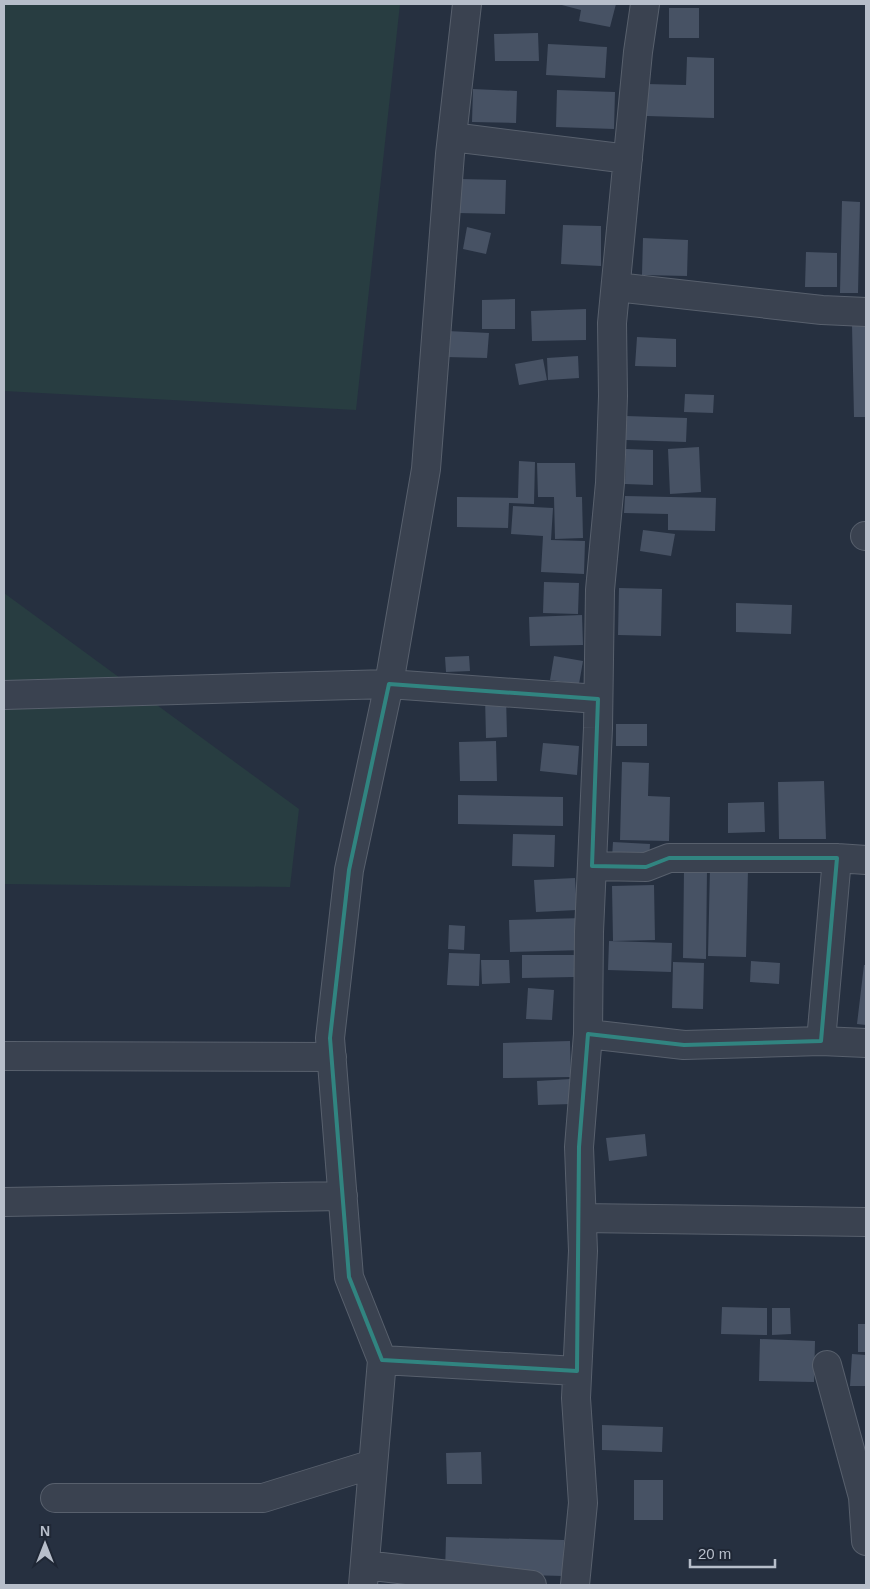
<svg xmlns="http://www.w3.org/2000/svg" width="870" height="1589" viewBox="0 0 870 1589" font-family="Helvetica,sans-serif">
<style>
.green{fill:#283d41}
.building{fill:#475264}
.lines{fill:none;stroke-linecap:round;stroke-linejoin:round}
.street-casing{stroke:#58606d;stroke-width:30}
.street{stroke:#3a4250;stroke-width:28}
.marked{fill:none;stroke:#318480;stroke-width:4;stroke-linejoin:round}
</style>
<rect width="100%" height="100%" fill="#263040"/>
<path class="green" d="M4 4H400L356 410 4 391Z
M4 593 299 809 290 887 4 884Z"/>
<path class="building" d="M558 4H616L610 27 579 21 581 10Z
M669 8H699V38H669Z
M538 33 539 61H495L494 34Z
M548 44 607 47 605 78 546 75Z
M687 57 714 58V118L647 116V84L686 85Z
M473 89 517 91 516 123 472 122Z
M557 90 615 92 614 129 556 127Z
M459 179 506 180 505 214 458 213Z
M842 201 860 202 858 293H840Z
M563 225 601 226V266L561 264Z
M467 227 491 233 486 254 463 249Z
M643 238 688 240 687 276 642 275Z
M806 252 837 253V287H805Z
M515 299V329H482V300Z
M586 309V340L532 341 531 311Z
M866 324V417H854L852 325Z
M447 331 489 333 487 358 446 357Z
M637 337 676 339V367L635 366Z
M578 356 579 378 548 380 547 358Z
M543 359 547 380 519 385 515 364Z
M685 394 714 395 713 413 684 412Z
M626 416 687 418 686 442 626 440Z
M699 447 701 492 670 494 668 449Z
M626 449 653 450V485L625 484Z
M519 461 535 462 534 504 509 503 508 528 457 527V497L518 498Z
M537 463H575L576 497H582L583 538 555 539 554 497H538Z
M625 496 716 498 715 531 668 530V514L624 513Z
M513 506 553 508 551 540 585 541 584 574 541 572 543 536 511 534Z
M643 530 675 534 671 556 640 551Z
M544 582 579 583 578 614 543 613Z
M619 588 662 589 661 636 618 635Z
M736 603 792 605 791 634 736 632Z
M582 615 583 645 530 646 529 617Z
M469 656 470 671 446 672 445 657Z
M554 656 583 661 579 684 550 680Z
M506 696 507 737 486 738 485 697Z
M616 724H647V746H616Z
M496 741 497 781H460L459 742Z
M543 743 579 746 577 775 540 771Z
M622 762 649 763 648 796 670 797 669 841 620 840Z
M824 781 826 839H779L778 782Z
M458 795 563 797V826L458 824Z
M764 802 765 832 728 833V803Z
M513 834 555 835 554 867 512 866Z
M613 842 650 844 649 860 612 858Z
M684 868H707L706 959 683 958Z
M710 868 748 869 746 957 708 956Z
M575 878 577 910 536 912 534 880Z
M654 885 655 940 613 941 612 886Z
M583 918 584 950 510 952 509 920Z
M449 925 465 926 464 950 448 949Z
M609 941 672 943 671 972 608 970Z
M449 953 480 954 479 986 447 985Z
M522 955H574V977L522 978Z
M481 960H509L510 983 482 984Z
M751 961 780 963 779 984 750 982Z
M673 962 704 963 703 1009 672 1008Z
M864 965H866V1025L857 1024Z
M528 988 554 990 552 1020 526 1019Z
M570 1041 571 1077 503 1078V1043Z
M571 1079 572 1104 538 1105 537 1081Z
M645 1134 647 1156 609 1161 606 1138Z
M722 1307 767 1308V1335L721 1334Z
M772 1308H790L791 1334 772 1335Z
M858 1324H866V1352H858Z
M760 1339 815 1341 814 1382 759 1381Z
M852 1354 866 1355V1386H850Z
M602 1425 663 1427 662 1452 602 1450Z
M481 1452 482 1484H447L446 1453Z
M634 1480H663V1520H634Z
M446 1537 564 1540 563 1576 445 1573Z"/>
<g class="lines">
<defs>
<path id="street" d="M452 137 628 159
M616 287 822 310 866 312
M865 536H866
M4 695 389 684 598 699
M592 866 646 867 669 858H837L866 860
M588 1034 684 1045 821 1041 866 1043
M821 1041 837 858
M4 1056 332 1057
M4 1202 343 1196
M582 1218 866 1222
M382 1360 577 1371
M827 1365 863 1497 866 1541
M55 1498H263L373 1464
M365 1565 532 1585
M363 1585 382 1360 349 1277 330 1038 349 870 389 684 426 469 450 154 467 4
M575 1585 583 1503 576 1398 583 1251 579 1147 588 1034 589 932 598 728 600 590 610 483 613 396 612 323 638 52 645 4"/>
</defs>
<use href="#street" class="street-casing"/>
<use href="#street" class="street"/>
</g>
<path class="marked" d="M389 684 598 699 592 866 646 867 669 858H837L821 1041 684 1045 588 1034 579 1147 577 1371 382 1360 349 1277 330 1038 349 870Z"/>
<rect width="870" height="1589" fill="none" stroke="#b7beca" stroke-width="10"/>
<g transform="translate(45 1544)" stroke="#1f2735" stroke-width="4" paint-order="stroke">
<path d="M0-4L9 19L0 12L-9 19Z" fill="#b7beca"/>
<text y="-8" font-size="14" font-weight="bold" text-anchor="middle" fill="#b7beca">N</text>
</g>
<path d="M690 1559v8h85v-8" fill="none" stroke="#b7beca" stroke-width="2.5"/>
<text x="698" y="1559" font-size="15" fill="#b7beca" stroke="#1f2735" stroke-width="4" paint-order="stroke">20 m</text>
</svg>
